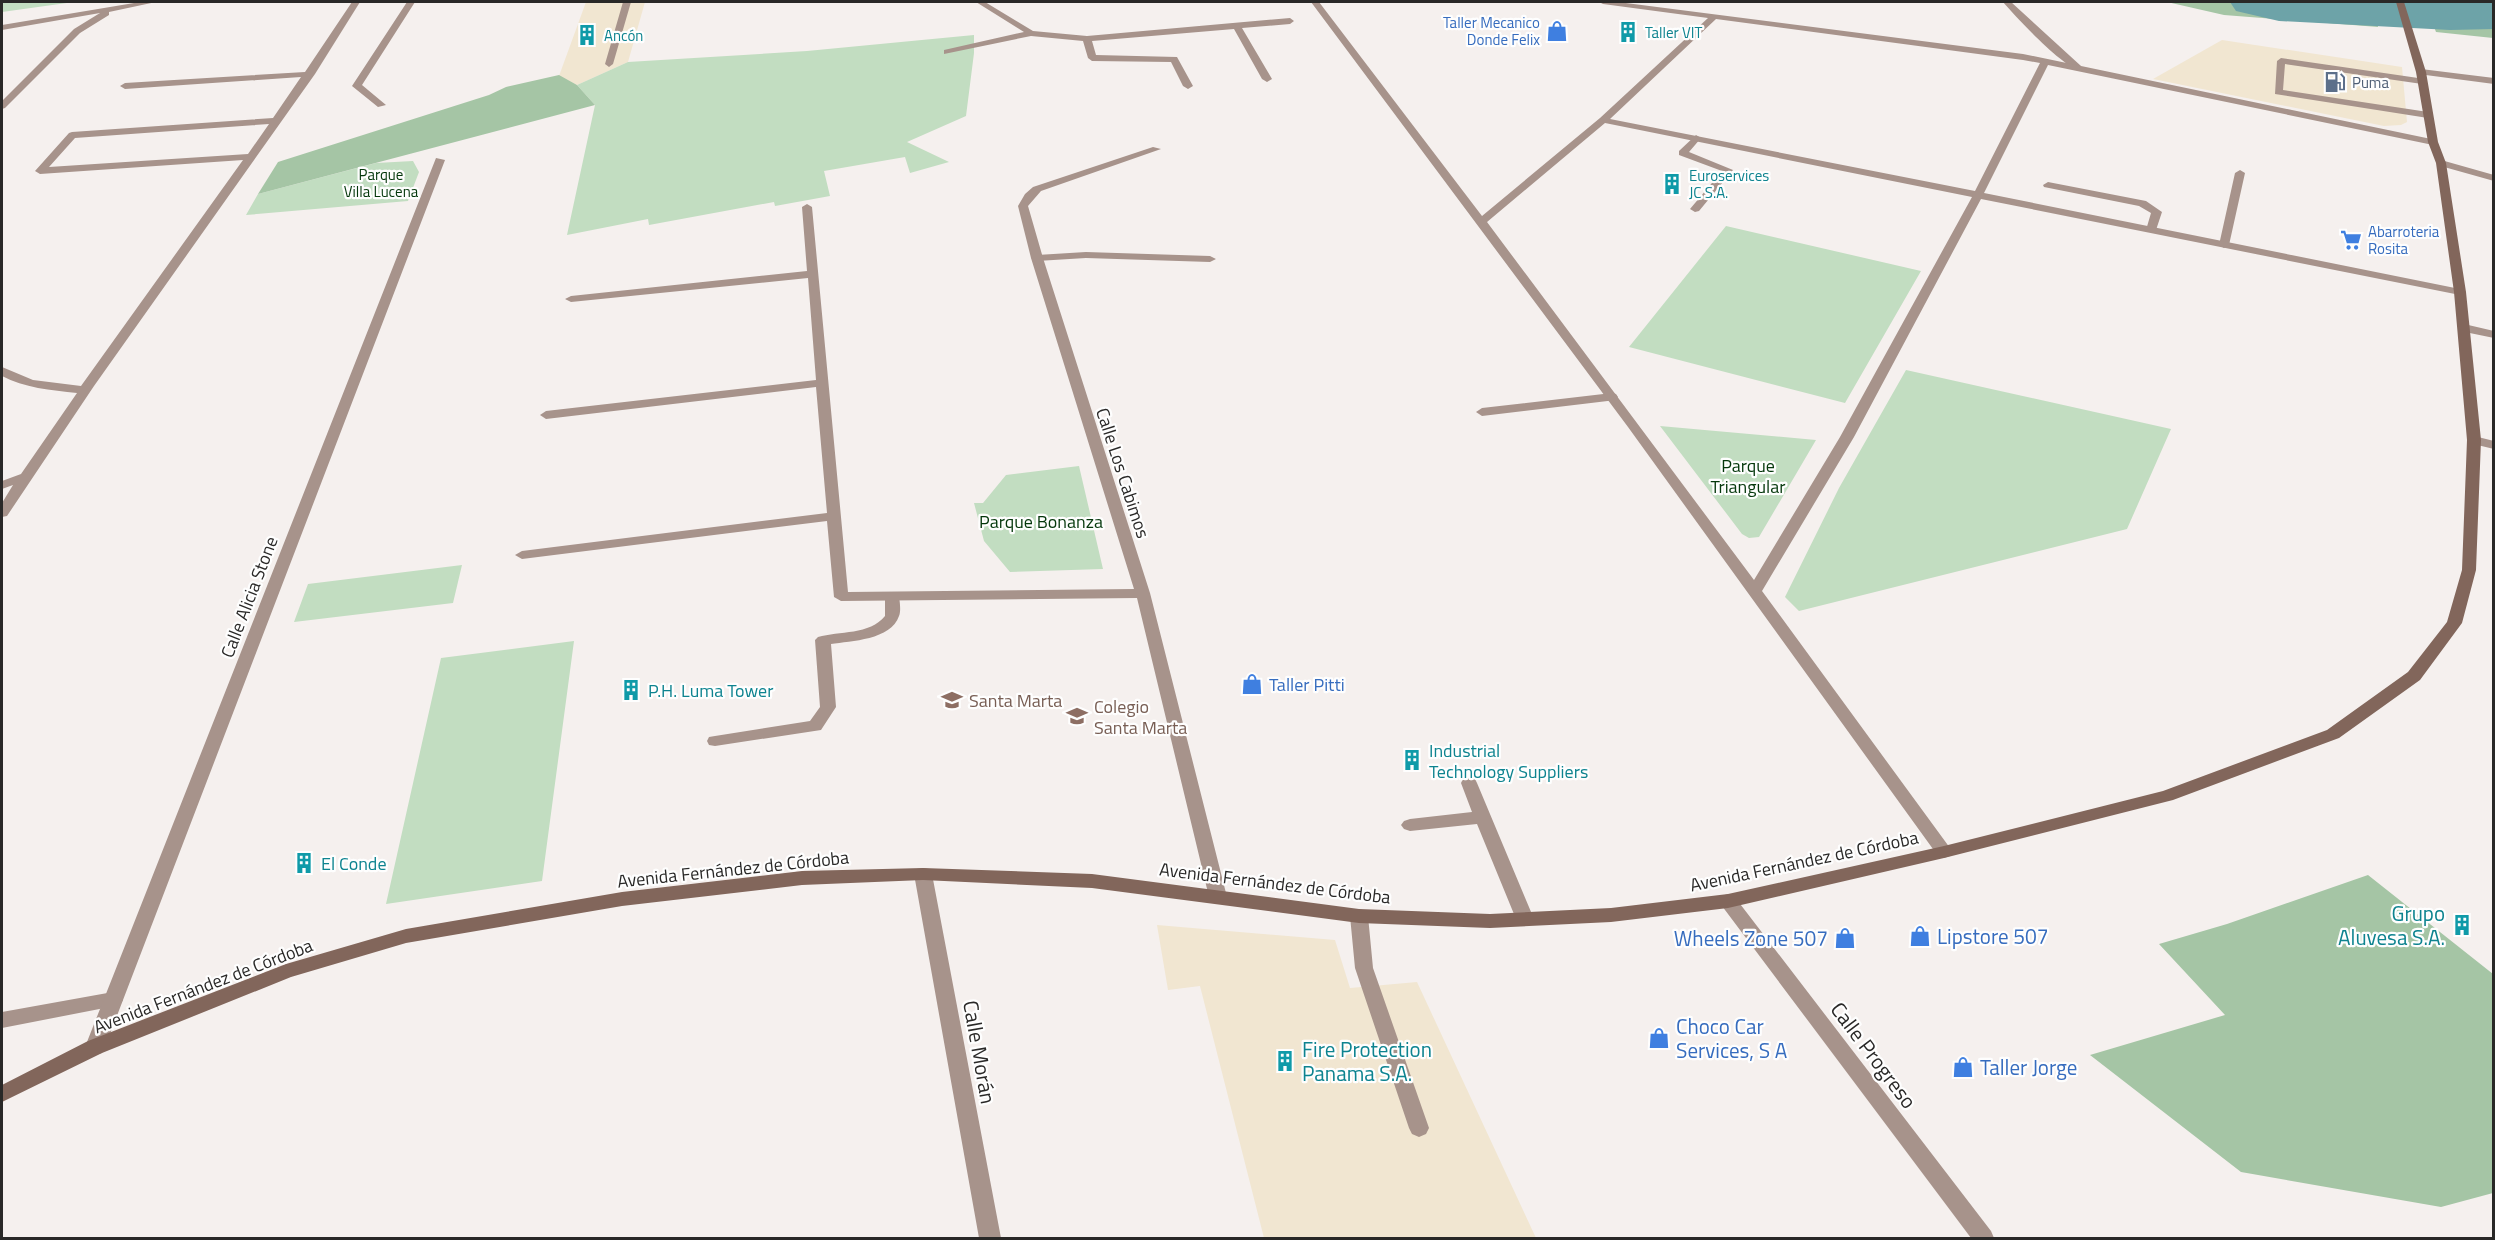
<svg xmlns="http://www.w3.org/2000/svg" width="2495" height="1240" viewBox="0 0 2495 1240" font-family="'Titillium Web',sans-serif">
<style>
.commercial{fill:#f1e6d1}
.green{fill:#c2ddc1}
.forest{fill:#a5c5a5}
.lines{fill:none;stroke-linecap:round;stroke-linejoin:round}
.river{fill:#6da3a8;fill-rule:evenodd}
.service{fill:#a7938b;fill-rule:evenodd}
.minor{fill:#a7938b;fill-rule:evenodd}
.secondary{fill:#82665b;fill-rule:evenodd}
.labels{text-anchor:middle;dominant-baseline:central;stroke-width:4.5;stroke-linejoin:round;paint-order:stroke}
.far-shop-label{font-size:15px;fill:#366cbe;stroke:#fefefe;text-anchor:end}
.far-culture-label{font-size:15px;fill:#0d838f;stroke:#fefefe;text-anchor:start}
.far-service-label{font-size:15px;fill:#4e5e75;stroke:#fefefe;text-anchor:start}
.far-park-label{font-size:15px;fill:#04370b;stroke:#fefefe}
.park-label{font-size:18px;fill:#04370b;stroke:#fefefe}
.street-label{font-size:18px;fill:#292827;stroke:#fefefe}
.shop-label{font-size:18px;fill:#366cbe;stroke:#fefefe;text-anchor:start}
.culture-label{font-size:18px;fill:#0d838f;stroke:#fefefe;text-anchor:start}
.education-label{font-size:18px;fill:#785e54;stroke:#fefefe;text-anchor:start}
.near-culture-label{font-size:21px;fill:#0d838f;stroke:#fefefe;text-anchor:end}
.near-shop-label{font-size:21px;fill:#366cbe;stroke:#fefefe;text-anchor:start}
.near-street-label{font-size:21px;fill:#292827;stroke:#fefefe}
</style>
<rect width="100%" height="100%" fill="#f5f0ee"/>
<path class="commercial" d="M586 2H645L628 62 577 85 559 76Z
M2222 40 2402 67 2407 122 2401 125 2384 126 2153 79Z
M1157 925 1335 940 1350 988 1417 982 1536 1238H1264L1200 986 1168 990Z"/>
<path class="green" d="M2 2H74L2 12Z
M974 35V53L966 116 907 142 949 162 910 173 905 157 824 171 830 196 775 206 774 202 649 225 648 219 567 235 595 105 577 85 628 62 807 51Z
M413 161 419 172 408 201 246 215 258 194 376 163Z
M1726 226 1921 271 1845 403 1629 347Z
M1906 370 2171 429 2127 529 1799 611 1785 597 1839 488Z
M1660 426 1816 440 1759 537 1749 538 1742 534Z
M1079 466 1103 569 1010 572 984 541 974 503H983L1006 475Z
M462 565 453 603 294 622 308 584Z
M574 641 542 881 386 904 441 658Z"/>
<path class="forest" d="M2167 2H2361L2375 3 2378 27 2224 15Z
M2425 2H2493V38L2436 32Z
M559 75 577 85 595 105 258 194 278 162 489 95 506 87Z
M2368 875 2493 974V1193L2441 1207 2241 1172 2090 1055 2225 1015 2159 944 2227 924Z"/>
<g class="lines">
<path class="river" d="M2230 2 2494 3V29L2450 30 2279 21 2236 11Z"/>
<path class="service" d="M140 2H156L109 12V15L80 33 5 108 2 109V101L74 29 100 13 2 30V25Z
M352 2H360L315 74 94 386 7 516 2 517V503L13 485 2 489V481L21 474 77 393C51 390 24 388 2 376V367L33 380 81 386 243 160 40 174 35 171 69 133 72 132 273 118 301 77 125 89 120 86 125 83 305 72ZM269 124 248 154 49 167 75 138Z
M407 2H415L362 85 386 105 378 107 352 86Z
M623 2H631L613 64 609 67 605 64Z
M976 2H985L1033 31 1087 36 1290 18 1294 21 1290 24 1242 28 1272 79 1267 82 1262 79 1234 29 1092 41 1096 55 1177 57 1193 86 1188 89 1183 86 1171 62 1092 61 1088 58 1083 41 1031 36 944 54V50L1024 32Z
M2003 2H2011L2081 66V70C2066 71 2014 15 2003 2Z
M2281 58 2425 79 2427 81 2422 84 2285 64 2283 90 2428 112 2433 115 2428 118 2275 94 2277 61Z
M1696 135 1701 138 1689 152 1733 170 1699 211 1695 212 1690 209 1722 171 1679 155V151Z
M2240 170 2245 173 2229 245 2224 248 2219 245 2235 173Z
M2048 182 2146 201 2162 212 2156 230 2155 232H2147L2146 230 2151 213 2139 206 2044 187 2043 185Z
M1086 252 1210 256 1216 259 1210 262 1086 258 1037 261 1031 258 1037 255Z
M2464 324 2494 331V338L2460 331V325Z
M1612 393 1616 394 1618 397 1616 400 1482 416 1476 412 1482 408Z
M892 593 899 597C900 603 901 611 899 616 891 640 851 641 831 644L836 707 821 730 715 746 709 745 707 741 709 737 715 736 810 721 820 707 815 640 818 637C839 631 870 635 885 616V597Z
M1469 777 1475 779 1477 783 1534 919 1531 924 1525 926 1519 924 1516 919 1477 824 1410 831 1404 829 1401 825 1404 821 1410 819 1472 812 1461 783 1463 779Z
M1359 909 1365 911 1368 916 1373 968 1429 1128 1426 1134 1419 1137 1412 1134 1409 1128 1355 968 1350 916 1353 911Z
M113 992 120 995 123 1000 120 1005 2 1028V1012Z"/>
<path class="minor" d="M1311 2H1319L1482 216 1600 118 1708 18 1603 4 1599 2H1618L2023 54 2436 140V144L2433 145 2048 65 1984 193 2460 289 2466 292 2460 295 1981 199 1854 437 1762 591 1950 848 1953 852 1950 856 1944 858 1938 856 1628 427ZM1716 19 2023 60 2040 63 1975 191 1610 119ZM1605 123 1972 197 1840 437 1754 580 1487 222Z
M2421 69 2494 78V84L2418 74V70Z
M1153 147 1161 149 1041 191 1028 206 1043 258 1150 593 1227 897 1224 902 1218 904 1212 902 1209 897 1137 598 841 601 834 597 827 521 522 559 515 555 522 551 827 513 816 387 546 419 540 415 546 411 816 380 808 278 571 302 565 299 571 296 807 271 802 207 807 204 812 207 848 592 1134 589 1031 258 1018 206 1025 194 1033 187Z
M436 158 445 160 105 1047 102 1053 95 1055 88 1053 85 1047Z
M2441 160 2494 175V181L2437 165V161Z
M2474 436 2494 441V449L2469 443 2467 440Z
M923 868 929 869 932 874 1001 1238H979L914 874 917 869Z
M1728 894 1734 896 1991 1231 1994 1238H1971L1722 906 1719 901 1722 896Z"/>
<path class="secondary" d="M2396 2H2404L2426 72 2438 142 2446 163 2466 292 2481 440 2476 570 2462 623 2420 680 2339 738 2173 800 1944 858 1728 908 1611 922 1490 928 1359 923 1092 888 923 880 802 885 622 906 406 943 291 977 102 1053 2 1102V1085L88 1041 286 964 406 929 622 892 802 871 923 868 1092 874 1359 909 1490 914 1611 908 1728 894 1944 846 2163 791 2327 730 2408 672 2447 622 2462 570 2467 440 2454 292 2436 163 2428 142 2416 72Z"/>
</g>
<defs>
<symbol id="shop-bare" viewBox="-9 -9 18 18"><path d="M-5-2.5h2.3a2.7 3.5 0 0 1 5.4 0H5L5.5 6h-11ZM-1.5-2.5h3a1.5 2.3 0 0 0-3 0Z" fill="#3f7fe0" stroke="#fefefe" stroke-width="2.5" paint-order="stroke"/></symbol>
<symbol id="building-bare" viewBox="-9 -9 18 18"><path d="M-4-6H4V6H1V3H-1V6H-4ZM-2.5-4.3h1.7v1.8h-1.7ZM.8-4.3h1.7v1.8H.8ZM-2.5-1h1.7V.8h-1.7ZM.8-1h1.7V.8H.8Z" fill="#0f9aa8" stroke="#fefefe" stroke-width="2.5" paint-order="stroke"/></symbol>
<symbol id="fuel-bare" viewBox="-9 -9 18 18"><path d="M-5.5-6h7V0h2V4h1.3V-2.5L3-4.5l.8-.8L6-3V5H2.5V1h-1V6h-7ZM-4.2-4.7v3.2H.2V-4.7Z" fill="#5c6f8a" stroke="#fefefe" stroke-width="2.5" paint-order="stroke"/></symbol>
<symbol id="supermarket-bare" viewBox="-9 -9 18 18"><path d="M-6-5.5h2.5l.6 2H6L4.5 2H-2.5L-4.4-4H-6ZM-1.5 3.2a1.3 1.3 0 1 0 .1 0ZM3 3.2a1.3 1.3 0 1 0 .1 0Z" fill="#3f7fe0" stroke="#fefefe" stroke-width="2.5" paint-order="stroke"/></symbol>
<symbol id="school-bare" viewBox="-9 -9 18 18"><path d="M0-5L7-2L0 1L-7-2ZM-4 1L0 2.5L4 1V4Q0 6-4 4Z" fill="#8d6e63" stroke="#fefefe" stroke-width="2.5" paint-order="stroke"/></symbol>
</defs>
<g fill-rule="evenodd">
<use href="#shop-bare" x="1542" y="16" width="30" height="30"/>
<use href="#building-bare" x="1613" y="17" width="30" height="30"/>
<use href="#building-bare" x="572" y="20" width="30" height="30"/>
<use href="#fuel-bare" x="2320" y="67" width="30" height="30"/>
<use href="#building-bare" x="1657" y="169" width="30" height="30"/>
<use href="#supermarket-bare" x="2336" y="225" width="30" height="30"/>
<use href="#shop-bare" x="1237" y="669" width="30" height="30"/>
<use href="#building-bare" x="616" y="675" width="30" height="30"/>
<use href="#school-bare" x="937" y="685" width="30" height="30"/>
<use href="#school-bare" x="1062" y="701" width="30" height="30"/>
<use href="#building-bare" x="1397" y="745" width="30" height="30"/>
<use href="#building-bare" x="289" y="848" width="30" height="30"/>
<use href="#building-bare" x="2447" y="910" width="30" height="30"/>
<use href="#shop-bare" x="1905" y="921" width="30" height="30"/>
<use href="#shop-bare" x="1830" y="923" width="30" height="30"/>
<use href="#shop-bare" x="1644" y="1023" width="30" height="30"/>
<use href="#building-bare" x="1270" y="1046" width="30" height="30"/>
<use href="#shop-bare" x="1948" y="1052" width="30" height="30"/>
</g>
<g class="labels">
<g class="far-shop-label">
<text x="1540" y="22">Taller Mecanico<tspan x="1540" dy="17">Donde Felix</tspan></text>
<text x="2368" y="231" text-anchor="start">Abarroteria<tspan x="2368" dy="17">Rosita</tspan></text>
</g>
<g class="far-culture-label">
<text x="1645" y="32">Taller VIT</text>
<text x="604" y="35">Ancón</text>
<text x="1689" y="175">Euroservices<tspan x="1689" dy="17">JC S.A.</tspan></text>
</g>
<g class="far-service-label">
<text x="2352" y="82">Puma</text>
</g>
<g class="far-park-label">
<text x="381" y="174">Parque<tspan x="381" dy="17">Villa Lucena</tspan></text>
</g>
<g class="park-label">
<text x="1748" y="465">Parque<tspan x="1748" dy="21">Triangular</tspan></text>
<text x="1041" y="521">Parque Bonanza</text>
</g>
<g class="street-label">
<text transform="translate(1123 473) rotate(72)">Calle Los Cabimos</text>
<text transform="translate(249 597) rotate(-69)">Calle Alicia Stone</text>
<text transform="translate(1804 861) rotate(-12)">Avenida Fernández de Córdoba</text>
<text transform="translate(733 869) rotate(-6)">Avenida Fernández de Córdoba</text>
<text transform="translate(1275 883) rotate(7)">Avenida Fernández de Córdoba</text>
<text transform="translate(203 986) rotate(-21)">Avenida Fernández de Córdoba</text>
</g>
<g class="shop-label">
<text x="1269" y="684">Taller Pitti</text>
</g>
<g class="culture-label">
<text x="648" y="690">P.H. Luma Tower</text>
<text x="1429" y="750">Industrial<tspan x="1429" dy="21">Technology Suppliers</tspan></text>
<text x="321" y="863">El Conde</text>
</g>
<g class="education-label">
<text x="969" y="700">Santa Marta</text>
<text x="1094" y="706">Colegio<tspan x="1094" dy="21">Santa Marta</tspan></text>
</g>
<g class="near-culture-label">
<text x="2445" y="913">Grupo<tspan x="2445" dy="24">Aluvesa S.A.</tspan></text>
<text x="1302" y="1049" text-anchor="start">Fire Protection<tspan x="1302" dy="24">Panama S.A.</tspan></text>
</g>
<g class="near-shop-label">
<text x="1937" y="936">Lipstore 507</text>
<text x="1828" y="938" text-anchor="end">Wheels Zone 507</text>
<text x="1676" y="1026">Choco Car<tspan x="1676" dy="24">Services, S A</tspan></text>
<text x="1980" y="1067">Taller Jorge</text>
</g>
<g class="near-street-label">
<text transform="translate(980 1052) rotate(80)">Calle Morán</text>
<text transform="translate(1874 1055) rotate(53)">Calle Progreso</text>
</g>
</g>
<rect width="2495" height="1240" fill="none" stroke="#292827" stroke-width="6"/>
</svg>
